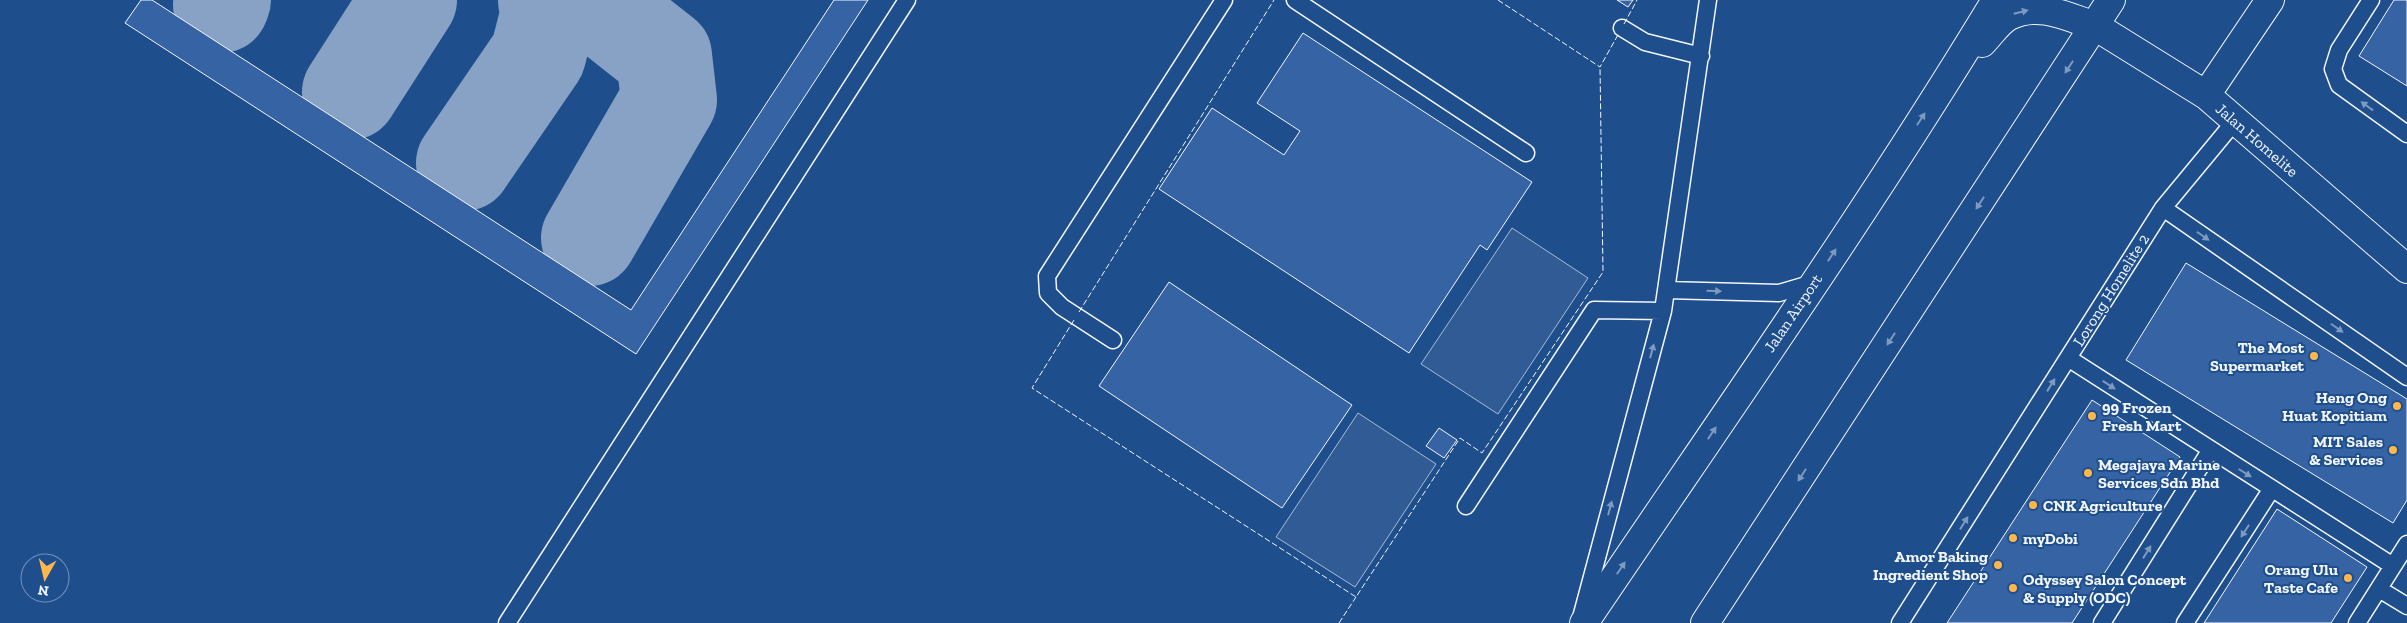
<svg xmlns="http://www.w3.org/2000/svg" width="2407" height="623" viewBox="0 0 2407 623" font-family="'Zilla Slab',serif">
<style>
.built{fill:#305b95;stroke:#a8bbd7}
.lines{fill:none;stroke-linecap:round;stroke-linejoin:round}
.taxiway{stroke:#88a2c6;stroke-width:96}
.building{fill:#3563a3;stroke:#f2f6ff}
.service-casing{stroke:#f2f6ff;stroke-width:19}
.minor-casing{stroke:#f2f6ff;stroke-width:30}
.primary-casing{stroke:#f2f6ff;stroke-width:30}
.service{stroke:#1f4e8c;stroke-width:16}
.minor{stroke:#1f4e8c;stroke-width:28}
.primary{stroke:#1f4e8c;stroke-width:28}
.fence{stroke:#f2f6ff;stroke-width:1;stroke-dasharray:6 2.5;stroke-linecap:butt}
.oneway{fill:#7e9ac0}
.poi-dot{fill:#ffb74d;stroke:#1f4e8c;stroke-width:2}
.labels{text-anchor:middle;dominant-baseline:central;stroke-width:4;stroke-linejoin:round;paint-order:stroke}
.street-label{font-size:16px;fill:#f2f6ff;stroke:#1f4e8c}
.poi-label{font-size:16px;font-weight:bold;fill:#f2f6ff;stroke:#1f4e8c;text-anchor:end}
</style>
<rect width="100%" height="100%" fill="#1f4e8c"/>
<path class="built" d="M1512 228 1588 278 1498 414 1421 364Z
M1358 413 1436 464 1355 587 1276 537Z"/>
<g class="lines">
<path class="taxiway" d="M221 5 223 0
M350 92 409 0
M464 163 538 55 548 16 546 0
M589 238 669 100 664 56 607 11 589 0"/>
</g>
<path class="building" d="M141 0H152L631 310 834 0H868L636 354 125 23Z
M1617 0H1633L1628 7Z
M2394 0H2407V86L2359 56Z
M1303 33 1532 182 1487 250 1480 245 1409 353 1159 189 1212 108 1284 155 1300 131 1257 103Z
M2186 263 2407 399V500L2393 523 2126 360Z
M1169 282 1352 405 1282 508 1099 386Z
M2092 400 2180 457 2072 623H1947Z
M1439 428 1457 440 1444 458 1426 446Z
M2277 509 2367 567 2331 623H2204Z"/>
<g class="lines">
<defs>
<path id="service" d="M1295 0 1526 153
M2371 0 2339 50 2333 69 2339 85 2407 134
M1622 28 1645 42 1701 56
M2163 208 2407 377
M1666 290 1779 293 1813 283
M1113 340 1062 307 1048 293 1047 276 1224 0
M2068 358 2393 566
M1466 506 1594 310 1663 311
M2379 589 2407 606
M1582 614 1663 311 1708 0
M507 623 907 0
M1900 623 2163 208 2235 121
M2102 623 2210 451
M2185 623 2271 490
M2357 623 2407 544"/>
<path id="minor" d="M2095 26 2206 95 2407 269
M2206 95 2270 0"/>
<path id="primary" d="M1982 43C1990 35 1999 21 2009 16 2038 1 2068 17 2095 26
M1584 623C1723 417 1867 213 1996 0
M1705 623 2111 0"/>
</defs>
<use href="#service" class="service-casing"/>
<use href="#minor" class="minor-casing"/>
<use href="#primary" class="primary-casing"/>
<use href="#service" class="service"/>
<use href="#minor" class="minor"/>
<use href="#primary" class="primary"/>
<path class="fence" d="M1498 0 1600 67 1619 33
M1624 24 1637 0
M1079 312 1274 0
M1074 320 1032 388 1356 597 1460 438 1482 453 1603 272 1600 67
M1339 623 1356 597"/>
</g>
<defs><path id="oneway-solid" d="M-6-.8H1V-3.2L6.5 0L1 3.2V.8H-6Z" transform="scale(1.25)"/></defs>
<g class="oneway">
<use href="#oneway-solid" transform="translate(2021 12) rotate(-14)"/>
<use href="#oneway-solid" transform="translate(2069 67) rotate(123)"/>
<use href="#oneway-solid" transform="translate(2367 106) rotate(-144)"/>
<use href="#oneway-solid" transform="translate(1921 119) rotate(-57)"/>
<use href="#oneway-solid" transform="translate(1980 203) rotate(123)"/>
<use href="#oneway-solid" transform="translate(2203 236) rotate(35)"/>
<use href="#oneway-solid" transform="translate(1832 255) rotate(-57)"/>
<use href="#oneway-solid" transform="translate(1714 291) rotate(1)"/>
<use href="#oneway-solid" transform="translate(2337 328) rotate(35)"/>
<use href="#oneway-solid" transform="translate(1891 339) rotate(123)"/>
<use href="#oneway-solid" transform="translate(1652 351) rotate(-75)"/>
<use href="#oneway-solid" transform="translate(2051 385) rotate(-58)"/>
<use href="#oneway-solid" transform="translate(2109 385) rotate(33)"/>
<use href="#oneway-solid" transform="translate(1712 433) rotate(-56)"/>
<use href="#oneway-solid" transform="translate(2245 473) rotate(32)"/>
<use href="#oneway-solid" transform="translate(1802 475) rotate(123)"/>
<use href="#oneway-solid" transform="translate(1610 508) rotate(-75)"/>
<use href="#oneway-solid" transform="translate(1964 523) rotate(-58)"/>
<use href="#oneway-solid" transform="translate(2245 531) rotate(123)"/>
<use href="#oneway-solid" transform="translate(2147 552) rotate(-58)"/>
<use href="#oneway-solid" transform="translate(1621 568) rotate(-56)"/>
</g>
<g class="poi-dot">
<circle cx="2314" cy="356" r="5"/>
<circle cx="2397" cy="406" r="5"/>
<circle cx="2092" cy="416" r="5"/>
<circle cx="2393" cy="450" r="5"/>
<circle cx="2088" cy="473" r="5"/>
<circle cx="2033" cy="505" r="5"/>
<circle cx="2013" cy="538" r="5"/>
<circle cx="1998" cy="565" r="5"/>
<circle cx="2348" cy="578" r="5"/>
<circle cx="2013" cy="588" r="5"/>
</g>
<g class="labels">
<g class="street-label">
<text transform="translate(2257 140) rotate(41)">Jalan Homelite</text>
<text transform="translate(2111 290) rotate(-58)">Lorong Homelite 2</text>
<text transform="translate(1793 313) rotate(-56)">Jalan Airport</text>
</g>
<g class="poi-label">
<text x="2304" y="347">The Most<tspan x="2304" dy="18">Supermarket</tspan></text>
<text x="2387" y="397">Heng Ong<tspan x="2387" dy="18">Huat Kopitiam</tspan></text>
<text x="2102" y="407" text-anchor="start">99 Frozen<tspan x="2102" dy="18">Fresh Mart</tspan></text>
<text x="2383" y="441">MIT Sales<tspan x="2383" dy="18">&amp; Services</tspan></text>
<text x="2098" y="464" text-anchor="start">Megajaya Marine<tspan x="2098" dy="18">Services Sdn Bhd</tspan></text>
<text x="2043" y="505" text-anchor="start">CNK Agriculture</text>
<text x="2023" y="538" text-anchor="start">myDobi</text>
<text x="1988" y="556">Amor Baking<tspan x="1988" dy="18">Ingredient Shop</tspan></text>
<text x="2338" y="569">Orang Ulu<tspan x="2338" dy="18">Taste Cafe</tspan></text>
<text x="2023" y="579" text-anchor="start">Odyssey Salon Concept<tspan x="2023" dy="18">&amp; Supply (ODC)</tspan></text>
</g>
</g>
<g transform="translate(45 578) rotate(188)"><circle r="24" fill="#1f4e8c" stroke="#7391ba"/>
<path d="M0-4L9 19L0 12L-9 19Z" fill="#ffb74d"/>
<text y="-8" font-size="14" font-weight="bold" text-anchor="middle" fill="#f2f6ff">N</text>
</g>
</svg>
